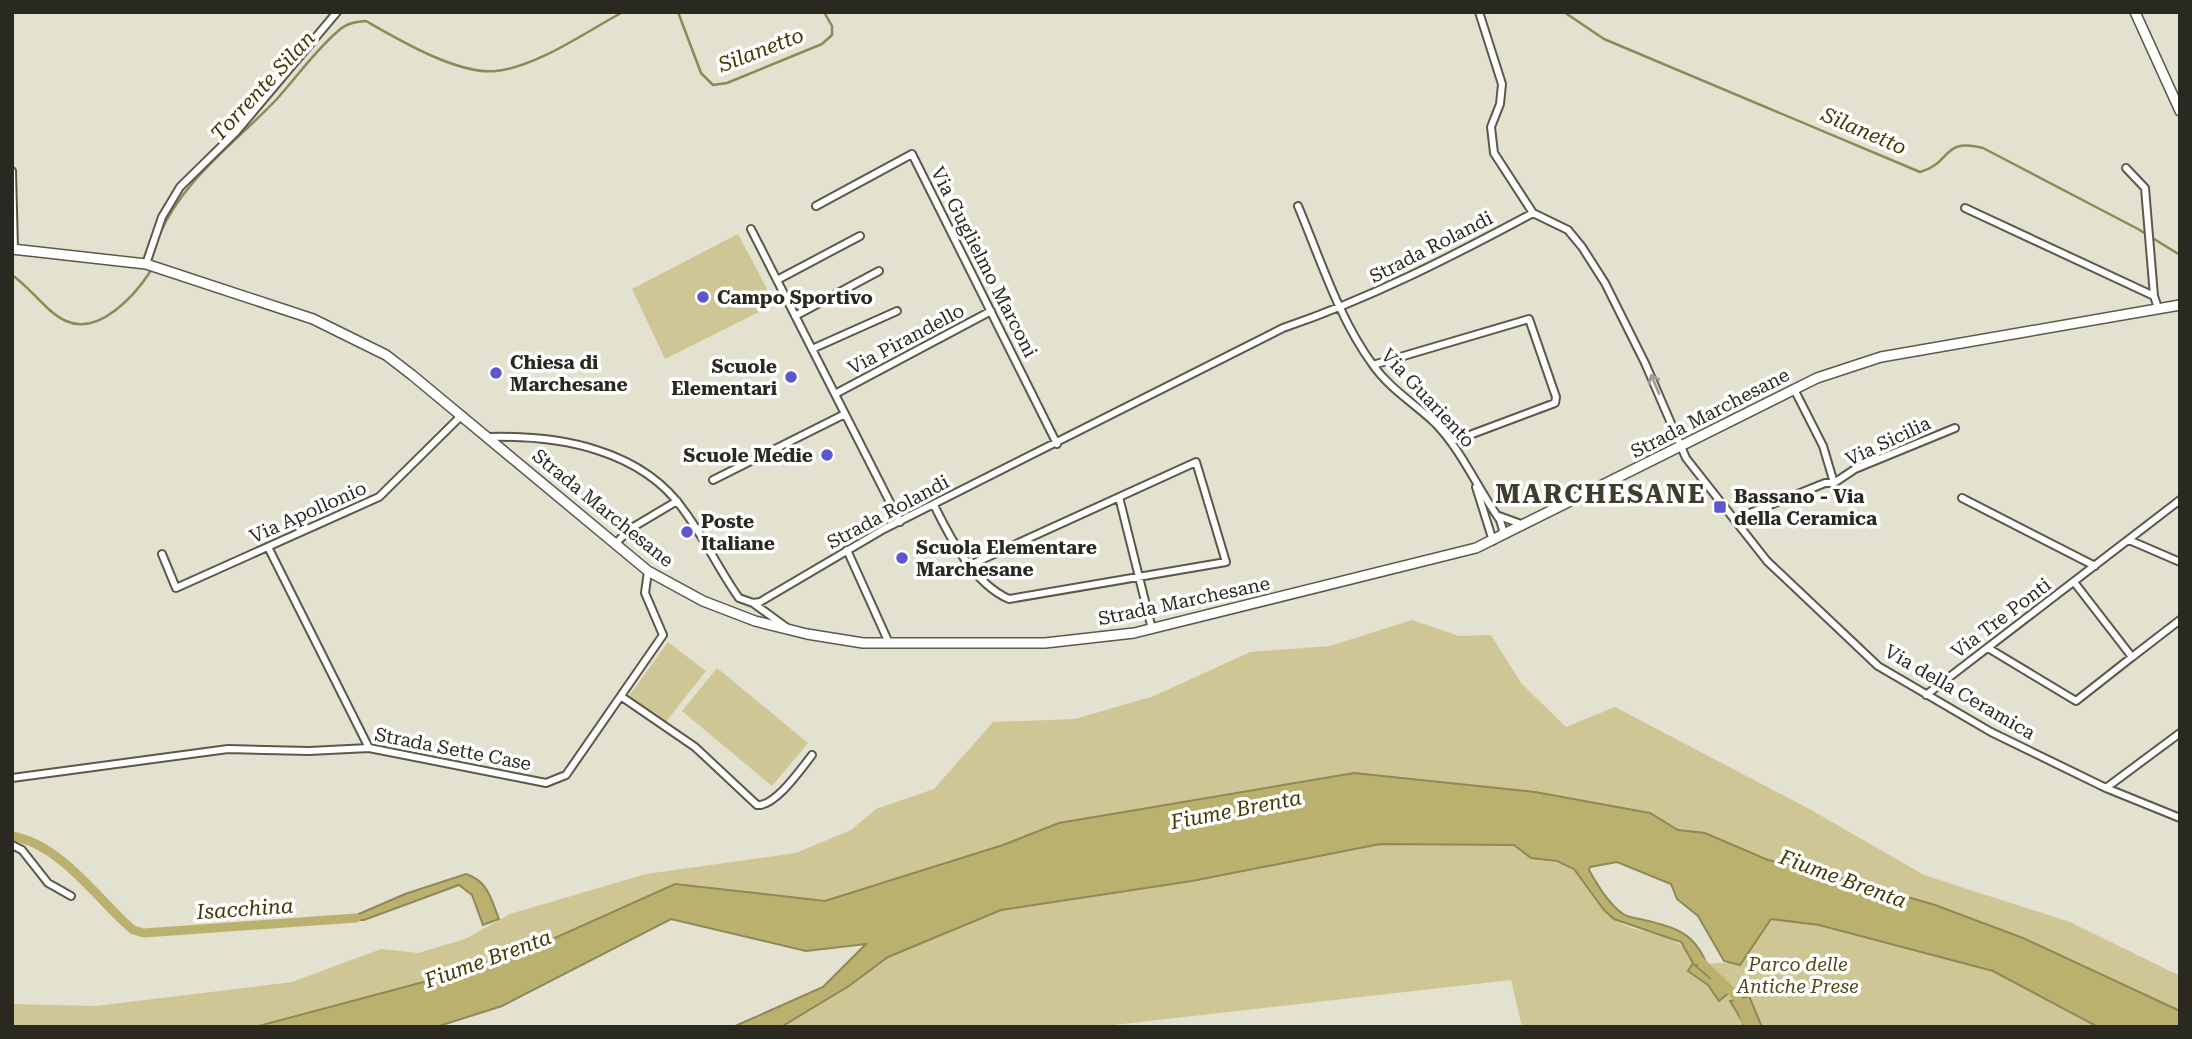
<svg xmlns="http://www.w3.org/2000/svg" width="2192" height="1039" viewBox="0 0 2192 1039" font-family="'Roboto Serif',serif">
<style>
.green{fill:#cec795}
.water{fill:#bbb16e;stroke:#8f8857;stroke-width:2}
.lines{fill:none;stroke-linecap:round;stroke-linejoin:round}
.stream{stroke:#8f8857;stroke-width:2.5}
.canal{stroke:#bbb16e;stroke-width:9}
.street-casing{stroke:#5b5949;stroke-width:10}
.secondary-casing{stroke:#5b5949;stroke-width:12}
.street{stroke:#fff;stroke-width:6}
.secondary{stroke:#fff;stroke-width:9}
.oneway{stroke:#9f9e9b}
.poi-dot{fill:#5d57cf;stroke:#fff;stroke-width:2.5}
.labels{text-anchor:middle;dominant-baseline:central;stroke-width:7;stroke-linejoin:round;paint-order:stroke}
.street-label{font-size:19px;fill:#292821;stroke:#fff}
.poi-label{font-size:19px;font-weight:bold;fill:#292821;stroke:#fff;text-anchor:start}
.park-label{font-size:19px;font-style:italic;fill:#514a16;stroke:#fff}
.water-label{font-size:21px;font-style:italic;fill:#413901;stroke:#fff}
.district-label{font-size:26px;font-weight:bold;letter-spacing:2px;fill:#3f3d2e;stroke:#fff}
</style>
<rect width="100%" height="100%" fill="#e3e1cf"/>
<path class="green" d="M738 234 775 304 665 359 632 289Z
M1412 620 1459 636 1491 635 1521 683 1566 727 1615 707 1813 811 1924 875 2070 922 2180 976V1011L2023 938 1935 905 1832 875 1768 860 1705 833 1678 830 1650 813 1193 801 1059 823 1003 845 825 901 675 884 537 946 424 982 435 1027H12V1004L96 1006 292 982 381 949 418 953 465 939 510 914 646 874 796 853 851 830 876 809 934 789 993 722 1075 719 1154 696 1250 652 1330 646Z
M668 642 706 671 665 723 629 696Z
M717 668 808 743 772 786 682 711Z
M1380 844 1514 845C1537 861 1550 857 1573 870 1590 879 1596 907 1613 919 1641 938 1679 927 1694 964 1710 965 1723 960 1740 965L1771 919 1819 925 1993 971 2098 1027H1522L1511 980 1096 1027H781L849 986 888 957 1001 910 1192 881Z"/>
<path class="water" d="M1354 773 1535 792 1650 813 1678 830 1705 833 1768 860 1832 875 1935 905 2023 938 2180 1011V1027H2098L1993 971 1819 925 1771 919 1740 965 1724 961 1698 916 1677 899 1671 884 1617 862 1590 867 1589 870C1598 886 1608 903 1623 914 1629 918 1637 918 1644 920 1675 927 1695 933 1707 965H1695L1710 978 1722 979 1730 992 1719 1001 1708 985 1688 971 1693 963 1681 942 1614 919 1604 910 1574 869 1557 861 1531 858 1514 845 1380 844 1192 881 1001 910 888 957 849 986 781 1027H733L823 987 866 944 806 951 671 919 502 1006 436 1027H255L457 973 537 946 675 884 825 901 1003 845 1059 823Z
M466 874C488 881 491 899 499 919L483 925 472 895 459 885 364 920H345L405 894Z
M1749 996 1762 1027H1741L1744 1024 1730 1001Z"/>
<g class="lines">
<path class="stream" d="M678 12 701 73 713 85 727 83 822 44 832 35V26L824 12
M1564 12 1604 39 1920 172C1951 164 1942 137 1983 148L2138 229 2180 255
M158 238C181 181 235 143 276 100 296 78 314 52 337 32 346 23 355 22 366 21 399 40 458 75 496 71 537 67 587 31 623 12
M12 275C31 288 46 312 66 321 99 336 135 295 150 272"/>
<path class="canal" d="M12 836C57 844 91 890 122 920L133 930 144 933 356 918
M1696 957 1737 997 1749 1027"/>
<defs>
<path id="street" d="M1479 12 1502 84 1500 104 1491 127 1494 153 1533 213 1568 230 1582 247 1605 283 1645 363 1686 458 1767 561 1878 666 1991 732 2106 788 2180 818
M2126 168 2145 188 2154 296
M12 171 14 249
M816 206 912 154 1057 444
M1298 206C1320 258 1339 319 1373 365 1390 389 1414 403 1435 423 1463 452 1477 488 1500 520L1503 530 1500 537
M1965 208 2154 296 2158 308
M751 229 900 522
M146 264 162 217 180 187 236 132 337 12
M777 280 860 236
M795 316 879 271
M812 349 897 311
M1373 365 1529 319 1556 397 1555 403 1451 442
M1794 389 1823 446 1834 483
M835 394 991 311
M489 437C561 435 643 450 685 512 705 539 719 570 739 598L753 603 760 602 884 529 1283 328C1371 298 1451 257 1533 213
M713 480 845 414
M1476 487 1493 541
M1119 497 1152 629
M1962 498 2095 566
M934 505C950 538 974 584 1009 599L1226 562 1196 462 970 565
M1499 516 1521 524
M1735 519 1825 483H1834L1855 469 1955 428
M2129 540 2180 562
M615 544 630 529 677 501
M268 547 369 748
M847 550 889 643
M162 554 176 588 379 497 462 415
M2074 582 2132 657 2180 620
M753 603 786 627
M1988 648 2076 701 2132 657
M1926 695 2180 500
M622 697 695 747 757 805C775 807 801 769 812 755
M12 778 228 749 309 751 369 748 546 783 566 775 663 635 645 593 648 571
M2106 788 2180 733
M12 845 22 850 48 883 71 896"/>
<path id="secondary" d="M2135 12 2180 111
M12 249 146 264 313 319 386 355 412 375 648 571 703 601 755 621 807 634 863 643H1045L1134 633 1476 548 1817 378 1881 357 2180 305"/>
</defs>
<use href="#street" class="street-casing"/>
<use href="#secondary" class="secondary-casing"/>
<use href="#street" class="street"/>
<use href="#secondary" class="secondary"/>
</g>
<defs><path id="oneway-shaft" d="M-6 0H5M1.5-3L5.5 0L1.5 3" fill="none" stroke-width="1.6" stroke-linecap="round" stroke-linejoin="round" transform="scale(1.75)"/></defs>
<use class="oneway" href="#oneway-shaft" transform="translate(1655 384) rotate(-113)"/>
<g class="poi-dot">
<circle cx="703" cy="297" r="7"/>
<circle cx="496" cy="373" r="7"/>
<circle cx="791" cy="377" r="7"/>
<circle cx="827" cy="455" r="7"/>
<rect x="1713" y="500" width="14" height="14" rx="3.5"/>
<circle cx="687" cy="532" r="7"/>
<circle cx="902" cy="558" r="7"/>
</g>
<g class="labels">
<g class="street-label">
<text transform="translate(1431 247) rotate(-27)">Strada Rolandi</text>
<text transform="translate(984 262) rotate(63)">Via Guglielmo Marconi</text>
<text transform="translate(906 339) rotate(-28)">Via Pirandello</text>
<text transform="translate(1428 398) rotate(47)">Via Guariento</text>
<text transform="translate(1710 413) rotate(-27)">Strada Marchesane</text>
<text transform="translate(1888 441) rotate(-25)">Via Sicilia</text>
<text transform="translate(603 508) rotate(39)">Strada Marchesane</text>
<text transform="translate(308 512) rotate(-24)">Via Apollonio</text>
<text transform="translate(888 512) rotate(-28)">Strada Rolandi</text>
<text transform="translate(1184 601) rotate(-12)">Strada Marchesane</text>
<text transform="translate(2001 618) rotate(-37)">Via Tre Ponti</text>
<text transform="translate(1960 692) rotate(30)">Via della Ceramica</text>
<text transform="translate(453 749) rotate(11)">Strada Sette Case</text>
</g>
<g class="poi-label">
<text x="717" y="297">Campo Sportivo</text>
<text x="510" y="362">Chiesa di<tspan x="510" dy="22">Marchesane</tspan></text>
<text x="777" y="366" text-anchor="end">Scuole<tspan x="777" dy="22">Elementari</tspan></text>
<text x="813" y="455" text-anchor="end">Scuole Medie</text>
<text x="1734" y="496">Bassano - Via<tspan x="1734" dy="22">della Ceramica</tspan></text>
<text x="701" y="521">Poste<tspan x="701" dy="22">Italiane</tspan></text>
<text x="916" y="547">Scuola Elementare<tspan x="916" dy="22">Marchesane</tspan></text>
</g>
<g class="park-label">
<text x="1798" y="964">Parco delle<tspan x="1798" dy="22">Antiche Prese</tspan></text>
</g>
<g class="water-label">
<text transform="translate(761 50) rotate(-21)">Silanetto</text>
<text transform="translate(263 86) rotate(-47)">Torrente Silan</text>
<text transform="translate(1864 131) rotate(23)">Silanetto</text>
<text transform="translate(1236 810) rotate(-11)">Fiume Brenta</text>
<text transform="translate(1843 879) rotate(20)">Fiume Brenta</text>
<text transform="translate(245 909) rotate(-4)">Isacchina</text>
<text transform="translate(488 959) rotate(-20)">Fiume Brenta</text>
</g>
<g class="district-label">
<text x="1601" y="494">MARCHESANE</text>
</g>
</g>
<rect width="2192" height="1039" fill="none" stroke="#292821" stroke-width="28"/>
</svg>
